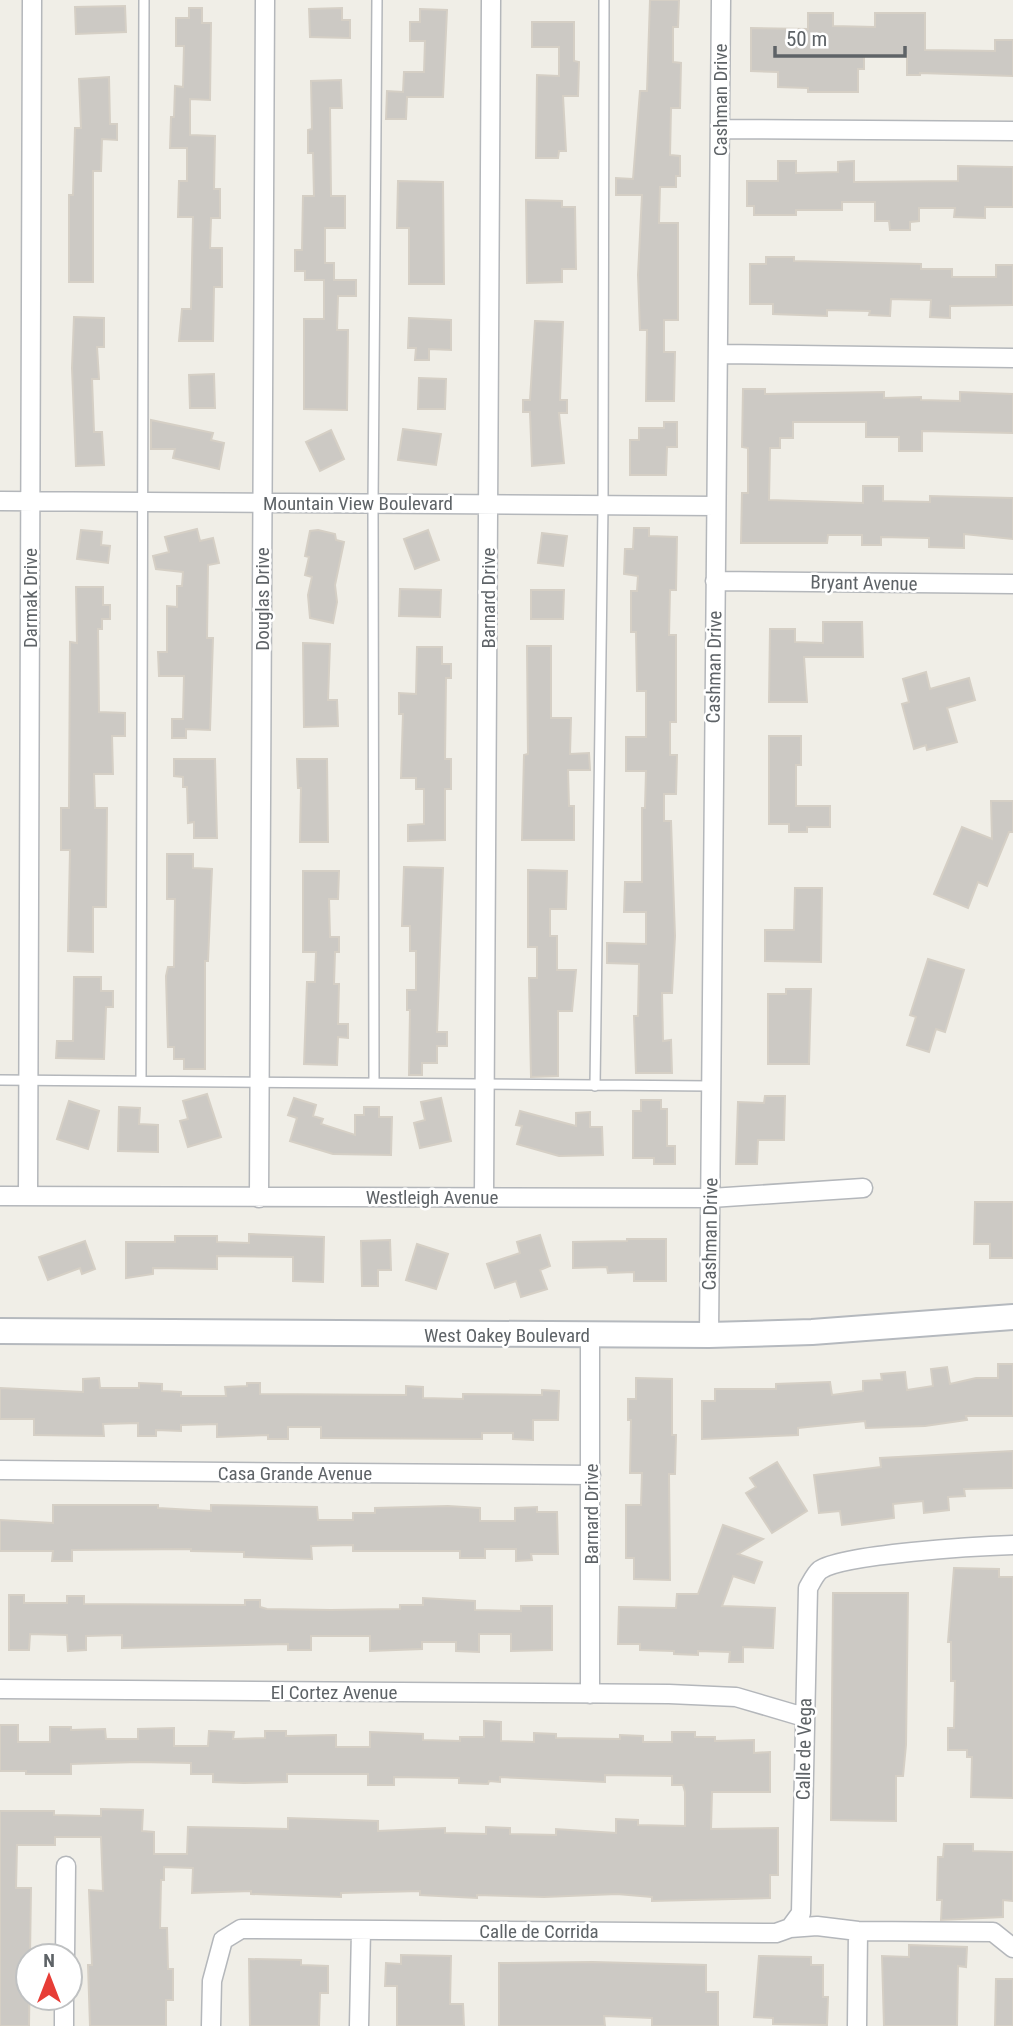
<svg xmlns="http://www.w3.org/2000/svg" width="1013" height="2026" viewBox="0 0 1013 2026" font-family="'Roboto Condensed',sans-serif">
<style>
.building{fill:#ccc9c4;stroke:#d5cfc5;stroke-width:2}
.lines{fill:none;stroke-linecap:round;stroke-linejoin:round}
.lane-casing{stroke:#b4b7bb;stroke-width:12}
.street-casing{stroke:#b4b7bb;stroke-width:21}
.secondary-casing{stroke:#b5b9be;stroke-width:28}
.lane{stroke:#fff;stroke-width:9}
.street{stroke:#fff;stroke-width:18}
.secondary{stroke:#fff;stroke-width:24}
.labels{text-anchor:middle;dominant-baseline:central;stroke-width:5;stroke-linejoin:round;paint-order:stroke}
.street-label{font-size:19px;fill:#5e6367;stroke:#fff}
</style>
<rect width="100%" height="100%" fill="#f0eee7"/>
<path class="building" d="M650 0H679L678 27H673V62L681 63 680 108H671L670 155 680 156V176H676V187H660L659 223H678V320H664V352H675L674 401H646L647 330H640L638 275 642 195H616V178L633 179 640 91H647Z
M125 6 126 32 76 34 75 7Z
M189 8H202V23H211L210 100 190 99V135L215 136 214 189H220V218H211L210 248H222V287H214L213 341H179L182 309H191L193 217H178L179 181H187V148H170L171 117H174L175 86 183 87 184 46H176V18H189Z
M342 8V20H350V38L310 37 309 9Z
M420 9 447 10 443 97H407L406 119H386L387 91 403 92 404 72H424L425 41H410V22H420Z
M808 13H833V26L875 27V13H925V50L995 51V40H1013V76L920 73V75H907V55H864V69H858V92H808V88L778 87V72L751 71V28L808 29Z
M532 22H574V61L579 62 578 96H563L566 151H559L558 158H536L537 75 559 76V47H532Z
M109 77 110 124H117V140L102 139 101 171H93V282H69V195H73L75 128H81L79 79Z
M341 80 342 108H330L331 196H345V228H325V263H334V280H356V296H338L337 330H348L347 410 304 409V319H324V280H305V271H295V250H302L303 196H314L313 153H308V130L312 129 311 81Z
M778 161H796V173L838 172V162L854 161V182L958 181V166L1013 167V207H985V218L954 217 955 208H919V221L910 222V230H890L889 221H875V202H842V210H796V215H754V206H747V181H778Z
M398 181 443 182 444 284H409V228H397Z
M526 200 562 201V207H575L576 269H562V282L527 283Z
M766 257H794V261L921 264V269H952V277H996V265H1013V305L950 306V318L930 317 931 300 891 299 890 316 869 315 870 311 827 310V316L773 314V304H750V264H766Z
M74 317 104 318V347H97L99 379H92L94 432H102L104 465 76 466 72 368Z
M409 318 451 320V350L429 349V360H415L416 348H408Z
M535 321 563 322 560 400H567V413H559L564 463 532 466 530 412H523V400H530Z
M214 374 215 408H190L189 375Z
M419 378 446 379 445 409H418Z
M743 389H765V394L884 392V398L921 397V400L960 401V392L1013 394V433L922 431V451H899V437H866V422H793V438H780V448H770L769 500 863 503V486H883V501L930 502V496L1013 498V539L964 534V548L929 547V538L881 537V545H862V535H828L827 543H741L742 493H748V448L742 447Z
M151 420 213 433 211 440 224 443 219 469 173 458 175 449H151Z
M664 422H677V447H667L666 475H630V440H639V428H664Z
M403 429 441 434 436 465 398 460Z
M331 430 344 459 320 471 306 442Z
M634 528H649V536L677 537 676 590H670L669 635H676V722H670V755H677L676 794H664V821H671L675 936 672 993H662L663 1041 671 1040 672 1073H636L634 1016H638L639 964 607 963V943L646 944V912H624L625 882H642V808H645L646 771H626V737H646V691H637L636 632H631V591H637L638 576 624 574 625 549H633Z
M197 529 200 541 213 538 219 563 208 565 207 638H213L210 730 186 729V738H172V719H183L184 676H159L158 652H167V606L177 607V586H182L183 572 156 569 153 556 169 552 165 537Z
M81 530 102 532 101 545 110 546 108 563 77 559Z
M318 530 335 534 336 540 344 542 335 585 337 602 333 623 310 618 308 595 312 577 305 575 309 557 305 556 310 531Z
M428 530 439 560 415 569 404 539Z
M542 533 567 536 563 566 538 563Z
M76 587H103V605H110V619H102V629H98L99 712 125 713V736H112L113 774H94L95 808H107L106 907H93V952L68 951 70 850H61V808H69L70 642 77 643Z
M400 589 441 590 440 617 399 616Z
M531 590H564L563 619H531Z
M823 622H862L863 657H804L807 702H769L770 629H795V642L823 643Z
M303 643 330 644 328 700H337L338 726 304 727Z
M527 646H551V718H571L570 754 589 753 590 770H568L569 806H574V840H522L524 755 528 754Z
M417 647H442V664H451V678H446L445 759H451V789H445V840L408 841V825L424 824V789H416V778H401L403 714H399V693L416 694Z
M926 672 930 689 969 678 975 700 947 708 957 742 927 750 926 745 914 749 902 704 909 702 903 679Z
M769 736H801V765H796V806H830V827H807V832H789V824H769Z
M174 759H215L217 838H194V822L188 823 187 787H183V777L174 776Z
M297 759H327L328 842H300L301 788H298Z
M991 801H1013V832H1009L987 886 978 882 968 908 934 894 962 827 992 839Z
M167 854H193V868L212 869 208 961H205V1069H184V1059H174V1047H168L166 976 168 967H174L175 899H167Z
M404 867 443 868 437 1032H447V1046H437V1063H422V1075H409L410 1010H407V990H416V951H410V926H402Z
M528 870 567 871 566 909H550V936H557V970H576L572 1011H558V1076L531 1077 529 978H537V947H528Z
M303 871H339L338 899H329L330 937H339V952H335L334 984H339L338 1024H348V1038L338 1037 337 1065 304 1064 307 982H315L316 952H303Z
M795 888H822L821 962 765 961V930H794Z
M928 959 964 970 945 1032 936 1029 929 1052 907 1045 916 1017 910 1015Z
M74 977H101V991H113V1007H106L104 1059 56 1058 57 1041H73Z
M786 989H811L809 1064H768V994H786Z
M207 1094 221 1137 188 1147 180 1121 188 1119 183 1101Z
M765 1096H785L784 1140H758L757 1164H736L738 1102 764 1103Z
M294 1098 316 1105 313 1116 323 1119 321 1124 355 1135V1115H364V1107H379V1117H392L391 1155 333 1154 290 1141 297 1118 288 1115Z
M441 1098 451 1141 420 1148 414 1123 425 1120 421 1102Z
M641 1100H661V1109H667V1146H675V1164H654V1158H633V1111H641Z
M69 1101 99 1111 88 1149 57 1139Z
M119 1107 140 1108 139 1124 158 1125V1152L118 1151Z
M520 1111 576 1126V1113L590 1112V1127H602L603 1155 559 1156 517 1144 522 1126 516 1125Z
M975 1202H1013V1258H990V1244H974Z
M249 1234 324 1237 323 1282 293 1281V1257L217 1256V1269L153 1268V1274L126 1278V1242H175V1236H217V1242L249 1243Z
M540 1235 550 1266 540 1270 547 1289 521 1297 516 1281 495 1288 487 1264 520 1253 517 1242Z
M627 1239H666V1281H634V1272L608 1273 607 1267 573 1268V1242L627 1241Z
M390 1240 391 1270H378V1286H362L361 1241Z
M85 1241 95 1269 82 1274 80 1268 48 1280 39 1257Z
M417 1244 448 1254 436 1289 406 1280Z
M998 1364H1013V1416H966L967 1420 925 1426 866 1428 865 1421 798 1428V1435L702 1439V1401H715V1389H776V1384L830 1382 832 1395 863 1391V1381L882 1380 881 1374 905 1372 907 1390 933 1386 931 1369 947 1367 950 1384 976 1378H998Z
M99 1378 100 1388H139V1383L162 1384V1391L181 1392V1396H226L225 1387 247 1386V1383H260V1394L406 1395V1386L423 1387V1398L463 1399V1394L542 1395V1390L559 1391 558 1420H533V1440L513 1439V1433H482V1439L321 1438V1427H288V1439H268V1435L217 1437V1424L181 1425V1431L156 1430V1436H138V1423L103 1424 104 1436 34 1435V1419H0V1388L83 1392V1379Z
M636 1378 672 1379V1435H676L675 1474H669L670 1580 634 1579V1558H626V1505H641L642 1473H630L631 1420H628V1399H636Z
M1013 1451V1488L964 1489 965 1496 948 1497 949 1510 924 1513 923 1501 893 1504 894 1518 842 1525 840 1511 819 1513 814 1475 881 1467 880 1458Z
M777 1462 807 1511 772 1533 746 1493 756 1487 750 1478Z
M53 1505H158V1508L211 1511V1505L317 1507 318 1520H353V1513H375V1508L448 1506 480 1508V1521H515V1508L537 1507V1512H557L558 1554H531L532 1560 516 1561V1549H485V1558H460V1551H353V1545L311 1546 312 1559 244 1557V1552L191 1551V1549L72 1550V1561H52L53 1551H0V1520L53 1523Z
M723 1525 763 1539 738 1554 762 1562 754 1583 733 1576 722 1606 775 1608 773 1648 743 1647V1662H729L730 1652 698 1651V1655L674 1654V1651L640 1650V1644H618L619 1607 676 1608 677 1594H698Z
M954 1568 999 1569V1577H1013V1798L971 1797 972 1757H967V1750H948V1728H954L955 1681H951V1642H948Z
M833 1593H908L906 1745 903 1776H896V1821L831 1820Z
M9 1595H24V1603H67V1596H84V1604L245 1605V1600H260V1607L267 1609 331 1610 400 1609V1605H423V1598L475 1601V1610L521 1611V1606H552V1650L511 1651V1634H479V1652L456 1651V1642H422V1649L370 1651V1636H311V1650H288V1644L122 1648V1635L86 1636V1650L68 1651 67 1635 30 1634 29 1650H9Z
M484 1721 501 1722V1741L534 1742V1733L556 1734V1738L620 1739V1735L643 1736V1742H672V1732H695V1737H715V1741L754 1740V1753L770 1752V1792H712L711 1829 778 1828V1875H770V1898L652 1901V1897L617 1894 544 1897 477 1895V1898L420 1895V1891L341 1893V1897L251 1894V1891L192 1893 193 1868 164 1867V1880H161L160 1928H167L168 1969H173V2000H166V2026H90L88 1965H92L89 1890 103 1891 101 1837H55V1845H17L16 1888H31L29 2026H0V1811H54V1815L101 1816V1809L143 1810 142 1831 154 1832V1854H187L188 1827 288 1829V1818L378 1821V1831L445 1828V1833L486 1834V1827L510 1828V1834L556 1835V1829L616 1833V1819L638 1820V1825L685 1826V1792L683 1785H672V1776L605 1775V1782L500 1777V1782L489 1781 488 1784 459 1783V1778L394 1777V1785H368V1774H287V1782L244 1783 213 1782V1774H191V1763L138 1762 71 1764V1774H26V1771H0V1725H18V1742H50V1727H71V1730L105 1729 106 1739H138V1729L174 1728V1746H208L209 1731 234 1732 233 1739 265 1738V1731H286V1736L336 1735V1747H370V1732L423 1734V1740L460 1741V1737H484Z
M944 1844H973V1851L1013 1852V1901L1003 1900V1917L941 1920 942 1900H937L938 1857H943Z
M909 1945 967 1947 966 1967 958 1966 957 2026H884L882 1956 909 1957Z
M401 1955 451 1956 450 2004H463L464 2026H397V1986H385L386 1963 401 1964Z
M759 1956 811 1957V1965H823V1997H828L827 2025 773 2024V2018L754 2017Z
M249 1959 301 1960V1965L328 1966V1993H320L319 2026H250Z
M593 1962 706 1965V1992H718V2026H652V2018L604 2016 605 2026H499V1963Z
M996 1979H1013V2026H995Z"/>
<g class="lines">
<defs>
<path id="lane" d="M0 1080 710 1086
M141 1081 144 0
M374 1083 373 504 377 0
M595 1086 603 506 604 0"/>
<path id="street" d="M720 129 1013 131
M718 354 1013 358
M0 501 716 506
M715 581 1013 584
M0 1196 711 1198 863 1188
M28 1196 32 0
M484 1196 491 0
M259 1198 265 0
M590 1334V1694
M709 1335 721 0
M0 1470 591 1475
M0 1689 669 1694 736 1697 804 1717
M790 1928 801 1913 808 1588C811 1583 815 1574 820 1570 843 1554 979 1546 1013 1545
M65 1956 66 1866
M64 2026V1998
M211 2026 212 1981 223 1940 241 1929 776 1933 790 1928 817 1926 858 1931 993 1932 1013 1948
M359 2026 361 1930
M857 2026 858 1931"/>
<path id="secondary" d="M0 1331 709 1335 812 1332 1013 1317"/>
</defs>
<use href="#lane" class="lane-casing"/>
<use href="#street" class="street-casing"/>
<use href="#secondary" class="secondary-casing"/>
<use href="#lane" class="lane"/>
<use href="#street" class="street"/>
<use href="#secondary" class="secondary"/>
</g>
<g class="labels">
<g class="street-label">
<text transform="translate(720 100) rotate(-90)">Cashman Drive</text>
<text x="358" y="503">Mountain View Boulevard</text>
<text transform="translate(864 583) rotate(1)">Bryant Avenue</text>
<text transform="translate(30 598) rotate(-90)">Darmak Drive</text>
<text transform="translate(488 598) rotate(-90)">Barnard Drive</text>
<text transform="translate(262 599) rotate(-90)">Douglas Drive</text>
<text transform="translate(714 667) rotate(-89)">Cashman Drive</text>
<text x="432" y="1197">Westleigh Avenue</text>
<text transform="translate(710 1234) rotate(-89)">Cashman Drive</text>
<text x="507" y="1335">West Oakey Boulevard</text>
<text x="295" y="1473">Casa Grande Avenue</text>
<text transform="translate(591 1514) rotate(-90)">Barnard Drive</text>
<text x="334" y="1692">El Cortez Avenue</text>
<text transform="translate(804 1749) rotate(-89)">Calle de Vega</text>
<text x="539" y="1931">Calle de Corrida</text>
</g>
</g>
<g transform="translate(49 1977)"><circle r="33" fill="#ffffff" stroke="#bfc1c2" stroke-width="2"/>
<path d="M0-5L12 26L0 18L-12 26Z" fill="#e73d36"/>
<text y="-10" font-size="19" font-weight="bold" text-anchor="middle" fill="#5e6367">N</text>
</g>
<path d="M775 46v10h130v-10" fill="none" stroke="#5e6367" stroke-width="3.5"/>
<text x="786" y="46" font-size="21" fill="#5e6367" stroke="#ffffff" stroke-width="5" paint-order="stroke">50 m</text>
</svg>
